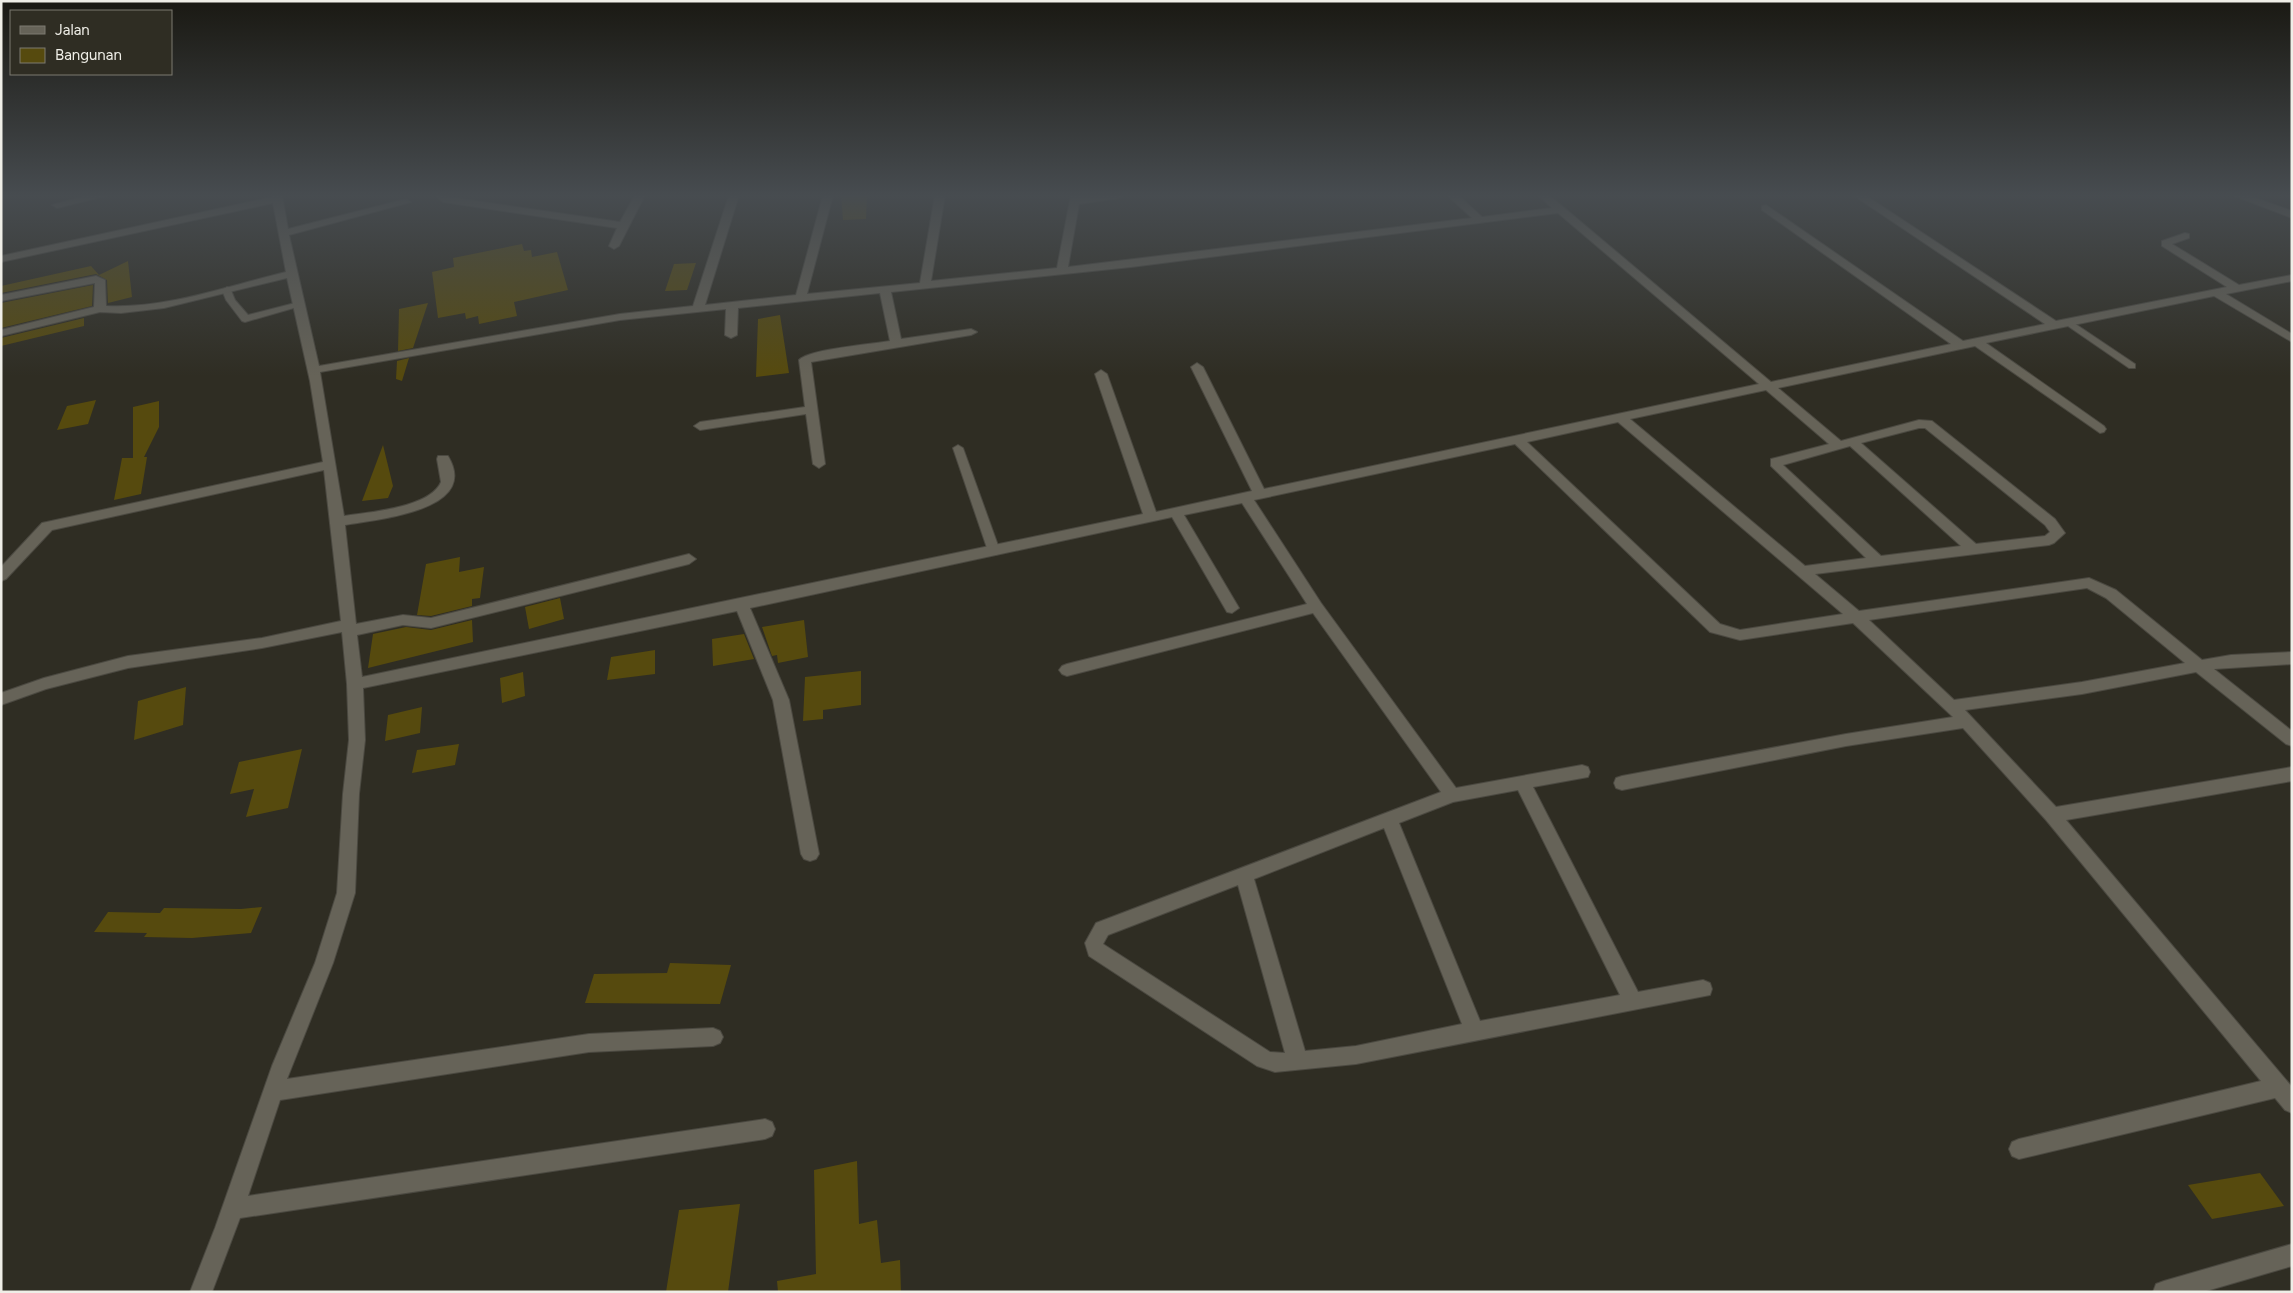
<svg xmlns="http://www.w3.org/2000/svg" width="2293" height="1293" viewBox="0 0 2293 1293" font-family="Figtree,sans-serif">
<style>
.building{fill:#564a0e}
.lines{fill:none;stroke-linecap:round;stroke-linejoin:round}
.service-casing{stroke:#4b4941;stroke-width:2}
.minor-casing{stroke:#4b4941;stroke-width:2}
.service{fill:#666358;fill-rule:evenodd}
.minor{fill:#666358;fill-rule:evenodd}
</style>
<rect width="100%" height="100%" fill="#2f2d23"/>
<path class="building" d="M841 195H867L866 219 843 220Z
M522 244 524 251 531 250 532 257 557 252 568 290 514 302 517 316 479 324 478 316 466 319 465 313 438 318 432 272 454 267 453 258Z
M128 261 132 297 108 303 107 280 96 274 1 293V286L91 266 99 275Z
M696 263 687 290 665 291 674 264Z
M93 285 92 306 1 328V303Z
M428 303 413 348 398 351 399 309Z
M780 315 789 373 756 377 758 319Z
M84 318V326L1 346V338Z
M409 358 402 381 396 379 397 361Z
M96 400 88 424 57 430 67 406Z
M159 401V427L144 457H147L141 494 114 500 122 458H133V407Z
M383 445 393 486 388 498 362 501Z
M460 557 459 572 484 567 480 598 472 599V606L431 616 417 615 426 564Z
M560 598 564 619 529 629 525 607Z
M472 620 473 642 368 668 373 634 406 627 431 630Z
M804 620 808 657 778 663 777 655 772 656 762 627Z
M744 634 754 659 713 666 712 639Z
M655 650V674L607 680 611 657Z
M861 671V705L823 710V719L803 721 805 677Z
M523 672 525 696 502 703 500 678Z
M186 687 183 725 134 740 138 701Z
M422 707 420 733 385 741 388 715Z
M459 744 455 765 412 773 417 750Z
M302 749 288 808 246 817 254 789 230 794 239 762Z
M262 907 251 933 192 938 144 937 147 933 94 932 108 912 160 913 164 908 241 909Z
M670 963 731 965 720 1004 585 1003 594 974 667 973Z
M857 1161 859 1224 877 1220 881 1263 900 1260 901 1292H778L777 1281 816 1274 814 1170Z
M2260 1173 2284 1206 2212 1219 2188 1185Z
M740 1204 728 1292H666L679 1210Z"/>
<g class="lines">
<defs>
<path id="service" d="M227 287 230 288 235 300 248 315 299 302 304 305 245 322 242 321 226 300 222 290Z
M2068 319 2135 364V368H2129L2065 324V320Z
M958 445 963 448 1000 551 998 554 994 555 988 551 953 448Z"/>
<path id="minor" d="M89 195H109L57 208 52 205Z
M272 195H282L288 229 406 199 411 202 289 235 319 366 620 314 693 306 729 195H739L705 305 796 295 823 195H833L807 294 920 283 935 195H945L931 281 1057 268 1071 195H1081V197L1125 195 1120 198 1079 204 1068 267 1472 218 1447 195H1458L1482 217 1552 208 1538 195H1549L1771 382 1951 344 1762 210V206L1766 205 1963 341 2045 324 1853 195H1865L2056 321 2227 287 2162 246V241L2185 233 2189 234V238L2172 244 2239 285 2292 275V281L2226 294 2292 334V342L2214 296 1986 343 2104 426 2106 429 2104 432 2100 433 1975 346 1778 388 1841 441 1919 420 1932 421 2055 519 2065 533 2054 543 2049 545 1815 574 1859 611 2089 578 2116 590 2202 660 2231 655 2292 652V664L2214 669 2292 731V746L2286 744 2196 672 2082 694 1965 710 2056 807 2292 767V781L2066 820 2292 1087V1113L2285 1110 2275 1098 2019 1159 2012 1156 2009 1149 2012 1142 2019 1139 2261 1081 2046 820 1963 728 1846 746 1622 790 1616 788 1614 783 1616 778 1622 776 1846 734 1953 717 1853 623 1740 640 1710 632 1515 444 1254 500 1321 603 1456 788 1582 765 1588 767 1590 772 1588 777 1533 787 1638 992 1703 980 1710 983 1712 989 1710 995 1356 1064 1275 1072 1257 1066 1089 956 1085 943 1096 923 1441 792 1313 613 1067 676 1062 674 1059 670 1062 666 1067 664 1307 604 1242 503 1184 515 1239 608 1232 613 1227 612 1172 517 750 608 789 700 819 854 816 859 810 861 804 859 801 854 773 700 737 611 363 688 365 740 359 794 355 893 333 963 287 1079 589 1034 713 1028 720 1031 723 1037 720 1043 713 1046 589 1052 280 1100 248 1196 765 1119 772 1122 775 1129 772 1136 765 1139 240 1218 212 1292H190L215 1228 272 1066 315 963 337 893 343 794 349 740 347 684 342 632 262 648 128 668 46 689 1 705V693L44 678 128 656 262 638 341 621 324 470 52 530 6 579 1 581V567L42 523 323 462 310 381 287 278 164 308 121 313 100 312 1 336V330L94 307 95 283 1 301V295L96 276 105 280 106 306C166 309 228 286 286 272L273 203 1 262V256L272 197ZM1558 213 1759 384 1264 489 1203 367 1197 363 1191 367 1252 491 1156 512 1107 374 1101 370 1095 374 1143 514 362 677 357 635 403 625 431 628 689 564 696 559 689 554 431 618 403 615 356 624 345 525C377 519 481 511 448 456H438L437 459 441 482C430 508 369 512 344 516L320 372 620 320 726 309 725 335 731 338 737 335 738 308 880 293 890 341C873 344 809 349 799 360L805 407 700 422 694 426 700 430 806 414 813 464 819 468 825 464 811 362 971 335 977 332 971 329 901 339 891 292 1131 267ZM1766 390 1829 444 1771 459V466L1866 558 1805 566 1630 419ZM1618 422 1843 614 1740 630 1720 624 1527 442ZM1919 428H1925L2045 525 2050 532 2045 536 1976 544 1861 443ZM1850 446 1961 546 1881 556 1783 465ZM2087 588 2106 598 2185 663 2082 682 1954 700 1869 620ZM1518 790 1620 995 1480 1021 1399 823 1453 802ZM1384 828 1462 1024 1356 1046 1305 1051 1254 879ZM1238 885 1285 1053 1270 1052 1103 944 1108 935Z
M435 195 620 222 635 195H645L619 246 614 249 609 246 617 228 443 202Z
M2232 195H2247L2292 211V218Z
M2292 1244V1266L2203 1292H2153L2156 1284 2164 1281Z"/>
</defs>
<use href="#service" class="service-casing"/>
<use href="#minor" class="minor-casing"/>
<use href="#service" class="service"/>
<use href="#minor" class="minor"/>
</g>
<linearGradient id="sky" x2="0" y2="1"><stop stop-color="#1a1913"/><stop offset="0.52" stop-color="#474c50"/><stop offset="1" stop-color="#474c50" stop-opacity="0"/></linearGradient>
<rect width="2293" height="376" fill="url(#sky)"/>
<rect width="2293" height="1293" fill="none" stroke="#efeee7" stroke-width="5"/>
<rect x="10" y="10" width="162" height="65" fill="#2f2d23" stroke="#7c7a71"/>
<rect x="20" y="26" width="25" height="8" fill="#666358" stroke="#7c7a71"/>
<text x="55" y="35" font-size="15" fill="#efeee7">Jalan</text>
<rect x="20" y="48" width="25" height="15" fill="#564a0e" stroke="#7c7a71"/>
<text x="55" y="60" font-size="15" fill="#efeee7">Bangunan</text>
</svg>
